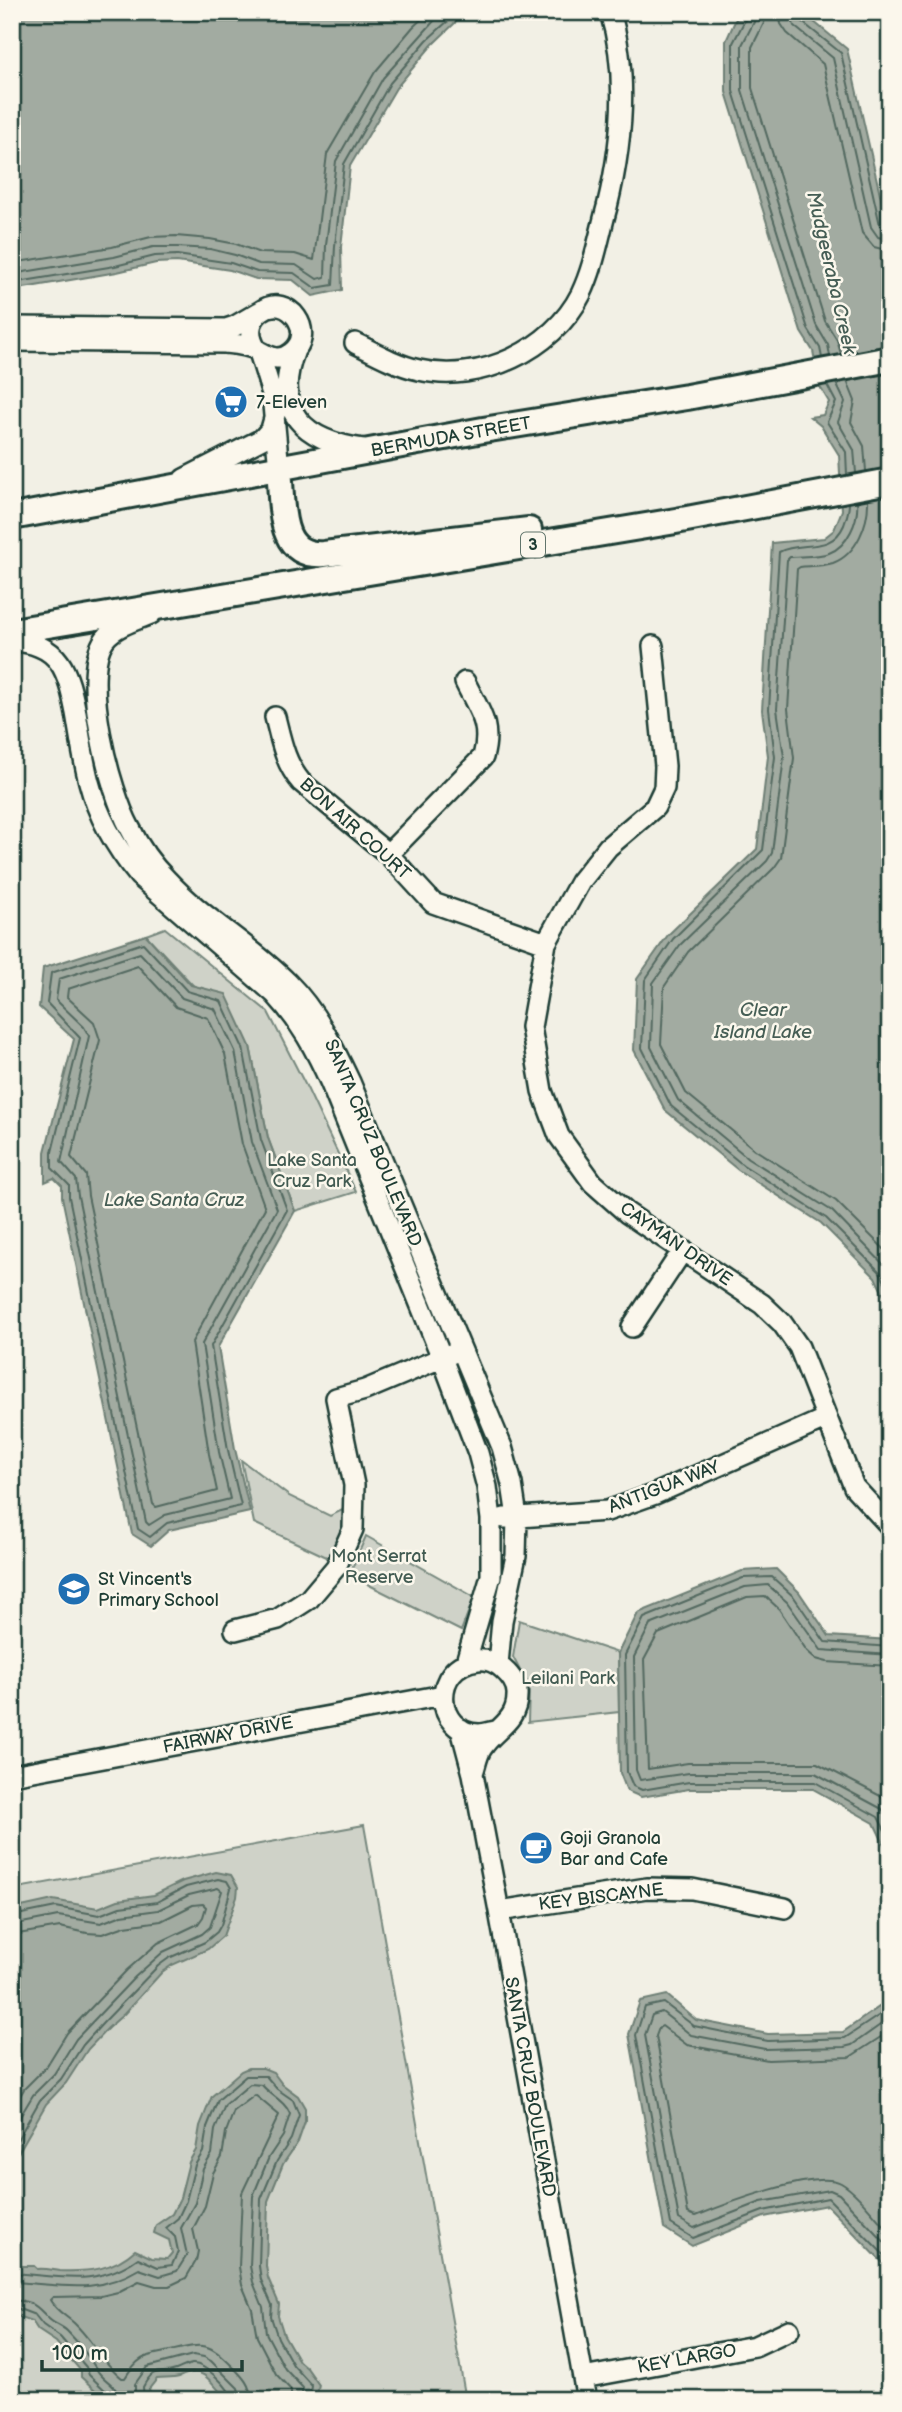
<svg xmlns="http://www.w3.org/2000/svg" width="902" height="2412" viewBox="0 0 902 2412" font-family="'Balsamiq Sans',sans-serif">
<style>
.green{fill:#cfd2c8;stroke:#77887e;stroke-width:2}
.water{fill:#a2aba1;stroke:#6e7f75;stroke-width:2}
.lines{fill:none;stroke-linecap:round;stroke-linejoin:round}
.shore{stroke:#536960;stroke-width:2}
.minor-casing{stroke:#1f3d34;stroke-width:24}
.major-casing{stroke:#1f3d34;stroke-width:30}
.minor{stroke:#fbf7ec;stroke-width:19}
.major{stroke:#fbf7ec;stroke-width:24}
.labels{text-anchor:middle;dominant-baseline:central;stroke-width:5;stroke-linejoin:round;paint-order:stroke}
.shield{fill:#fbf7ec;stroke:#61756b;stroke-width:2}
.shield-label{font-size:16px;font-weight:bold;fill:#1f3d34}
.poi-label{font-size:18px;fill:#1f3d34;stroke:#fbf7ec;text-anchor:start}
.street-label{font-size:18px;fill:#1f3d34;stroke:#fbf7ec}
.park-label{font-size:18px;fill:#425b52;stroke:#fbf7ec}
.water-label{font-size:19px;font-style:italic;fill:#465e55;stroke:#fbf7ec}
</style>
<rect width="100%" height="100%" fill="#f2f0e5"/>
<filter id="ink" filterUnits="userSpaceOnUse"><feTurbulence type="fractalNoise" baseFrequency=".0143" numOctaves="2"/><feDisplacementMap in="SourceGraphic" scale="14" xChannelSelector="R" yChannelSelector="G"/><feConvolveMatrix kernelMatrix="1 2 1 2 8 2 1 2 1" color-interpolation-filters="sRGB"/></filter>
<g filter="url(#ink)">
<path class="green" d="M165 928 268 1012 307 1088 356 1192 295 1211 268 1138 250 1046 146 935Z
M241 1460 289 1496 330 1516 349 1507 331 1559 254 1523Z
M366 1536 474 1597 461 1631 349 1575Z
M519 1620 618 1653 619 1712 528 1722 529 1688 513 1657Z
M364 1825 466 2400H12V1889Z"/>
<path class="water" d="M12 12H459L455 23 432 45 396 88 350 166 341 247 342 290 313 296 293 280 256 279 230 270 177 262 156 263 117 272 12 290Z
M739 12H802L847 49 890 238V1308L875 1277 821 1223 738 1170 665 1110 634 1050 637 979 668 935 757 849 768 756 762 710 772 543 824 538 834 530 842 510 839 455 821 426 810 417 823 415 829 402 820 387 813 351 801 332 726 92V41Z
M146 935 191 985 226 994 250 1046 268 1138 295 1211 218 1347 235 1449 250 1512 169 1530 151 1546 132 1534 62 1197V1186L54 1178 45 1182V1152L74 1039 39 1007 43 968Z
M776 1569 799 1592 829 1636 890 1640V1857L874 1823 813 1789H689L641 1797 627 1791 620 1773 618 1653 638 1613 742 1571Z
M216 1872 231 1875 238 1887 237 1897 223 1936 208 1949 172 1965 162 1972 124 2014 108 2028 88 2049 66 2083 46 2104 18 2153 12 2156V1909L53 1900 98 1908 118 1900 154 1895 183 1881Z
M890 1994V2288L884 2264 827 2205 764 2217 692 2246 664 2228 629 2034 640 2001 667 1995 696 2020 768 2034 843 2032 886 2002Z
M248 2068H263L273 2072 282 2084 298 2096 305 2108V2122L298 2142 283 2164 268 2201 266 2266 268 2278 279 2304 278 2316 284 2335 299 2361 307 2368 319 2385 316 2400H228C209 2383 207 2364 179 2377 173 2379 164 2378 157 2379L149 2389 153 2400H106L81 2377V2371L56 2342 38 2330 32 2321 17 2316 12 2317V2266H34L37 2269C45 2268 52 2270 60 2271 89 2272 113 2270 135 2250L152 2258 167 2259 172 2253 169 2240 154 2233 156 2225 172 2214 180 2198 189 2162 196 2150 200 2126 212 2096 241 2071Z"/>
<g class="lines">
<path class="shore" d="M746 12V18L733 43V91L808 329 820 348 822 358
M755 12 754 22 742 45V90L816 325 828 345 830 356
M766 12 764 23 752 47V88L825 321 837 340 841 354
M779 12 781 24 787 33 823 64 862 233 874 247 890 251
M790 12 794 26 833 58 871 227 878 237 890 240
M799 12 801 21 841 53 880 225 884 230 890 231
M12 263 112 247 151 237 176 236 210 239 236 244 260 253 295 254 314 260 327 154 375 72 413 27 429 12
M12 274 114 257 153 247H177L210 249 235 255 259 264 296 265 317 279 325 277 326 245 336 161 383 78 442 12
M12 283 115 266 155 256 177 255 231 263 257 272 294 273 315 288 333 285 335 246 344 164 390 83 427 40 449 20 451 12
M847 381 855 401 851 422 864 446 866 471
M836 383 845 402 838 422 854 450 856 473
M827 385 836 402 827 422 846 452 847 475
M868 499C869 523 857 554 833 563 823 566 810 566 800 567L797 569 788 709 794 758 781 858 774 868 688 952 664 987 661 1044 686 1093 754 1149 836 1201 890 1255
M857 501C859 520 848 546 829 553 818 557 802 556 790 557L787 560 777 709 784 757 772 853 767 861 680 945 653 983 651 1047 678 1100 748 1158 832 1211 890 1271
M849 503C849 511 847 517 844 525 831 555 801 540 779 552L769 709 775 757 763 850 673 939 645 980 642 1048 671 1106 743 1165 826 1218 880 1272 890 1292
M143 943 187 991 221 1001 243 1048 261 1140 287 1210 211 1346 228 1450 241 1506 167 1523 150 1537 138 1529 69 1197V1185L52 1168V1152L80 1038 47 1003 51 973Z
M140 953 182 998 215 1009 235 1051 252 1142 277 1209 202 1344 219 1452 230 1499 165 1515 149 1525 146 1522 78 1196 76 1179 61 1162 89 1036 84 1027 56 1000 59 979Z
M138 966 176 1007 208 1018 225 1054 242 1144 265 1208 192 1342 209 1454 217 1491 156 1507 153 1504 88 1196 86 1175 71 1157 100 1040 94 1022 67 997 68 989Z
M890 1647 825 1642 794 1597 772 1577 743 1578 644 1618 625 1655 627 1772 633 1786 642 1790 689 1782H815L878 1817 890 1840
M890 1655 821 1650 787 1602 768 1585 745 1587 650 1625 634 1657 636 1770 640 1780 689 1773H815L882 1809 890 1818
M890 1666 827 1662 816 1659 807 1651 779 1609 765 1596 747 1597 658 1634 644 1660 648 1769 688 1763H817L890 1801
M12 1916 56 1907 99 1915 120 1907 157 1902 186 1887 218 1879 227 1881 231 1888 221 1925 217 1932 205 1942 169 1958 158 1966 103 2023 83 2045 61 2079 40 2100 12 2149
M12 1925 58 1916 101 1923 122 1915 158 1910 189 1895 218 1888 222 1891 210 1927 202 1934 163 1952 135 1977 76 2039 54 2074 33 2095 12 2130
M12 1935 60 1927 87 1933 102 1934 125 1926 161 1921 193 1905 203 1904 206 1907 203 1917 198 1924 158 1943 127 1970 67 2033 46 2067 24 2089 12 2110
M890 2008 845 2038 768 2041 694 2026 664 2003 645 2007 636 2035 671 2224 693 2238 763 2211 828 2198 890 2261
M890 2018 852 2045 844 2047 765 2049 691 2035 662 2012 652 2015 645 2035 679 2219 694 2228 761 2202 830 2190 839 2194 890 2248
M890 2031 850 2057 768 2060 687 2045 662 2026 659 2028 656 2036 688 2213 696 2216C723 2205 816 2169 841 2183 857 2192 876 2218 890 2233
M12 2273C58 2276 97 2288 138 2258L158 2267 172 2265 178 2251 175 2237 166 2228 178 2218 186 2201 195 2165 203 2152 207 2127 218 2100 246 2076H266L277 2089 293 2100 299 2115 291 2139 277 2161 261 2199 259 2266 261 2280 272 2305 271 2317 278 2338 293 2365 312 2386 310 2400
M12 2282C60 2284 94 2296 139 2269L160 2276 177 2271 187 2255 181 2228 195 2203 203 2169 212 2154 215 2130 225 2105 250 2084 262 2085C271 2096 285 2101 290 2114L283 2136 269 2157 253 2196 250 2266 253 2282 263 2307 266 2333 285 2369 303 2388 301 2400
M12 2301C31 2299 38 2307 49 2319 54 2324 62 2326 67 2331 79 2343 89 2357 97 2370 104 2382 118 2384 119 2400
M12 2309H19L35 2315 43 2325 60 2337 86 2367 89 2375 108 2393 110 2400
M135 2400V2384L147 2367 193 2355 204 2357 211 2361 238 2388 241 2400
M144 2400 143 2387C155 2364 160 2376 176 2370 182 2368 185 2365 192 2364 205 2363 230 2387 232 2400
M251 2400C251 2385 243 2377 233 2367 207 2341 204 2343 170 2351 146 2356 139 2355 125 2378H122C103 2363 92 2340 74 2323 65 2315 56 2311 50 2300L53 2297 101 2296 118 2292 139 2281 156 2286H169L186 2278 196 2261 198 2251 193 2229 205 2206 213 2173 222 2157 226 2132 234 2111 255 2095 279 2115 242 2193 239 2267 242 2285 252 2309 257 2337 276 2374 291 2390V2400"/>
<defs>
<path id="minor" d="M12 327 226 329 235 326 259 312
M12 341 225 343C234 344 248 345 257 350 269 356 278 363 291 353 318 334 288 291 261 311 248 321 248 337 257 350
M355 343C375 353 396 365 419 370 480 384 553 350 581 294 594 267 599 236 607 207 622 145 629 74 610 12
M295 350C271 412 305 441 363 449
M259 352 272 394 279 469
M184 479 262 439 271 429 275 415
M151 614C136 620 115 626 105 639 79 674 110 792 130 828 139 847 152 865 167 880 203 919 251 945 288 983 316 1011 333 1046 350 1082L502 1447 512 1484 517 1517 516 1556 502 1621 498 1664
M12 641C61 643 68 672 76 713 80 736 83 759 89 782 98 817 116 848 139 876L275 994C300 1021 316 1050 331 1084L442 1358 478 1453 487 1487 491 1519V1576L466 1662
M653 646 665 766 664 788 655 807 608 847 580 882 546 943 531 1027 542 1091 559 1136 593 1183 627 1213 762 1304 782 1323 799 1347 854 1487 889 1525
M275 717C281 741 285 763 301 782L388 854 433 903 546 943
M388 854 483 757C492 724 479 711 465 682
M632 1327 683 1250
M504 1518 607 1511 655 1494 827 1418
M235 1630 278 1619 309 1599 336 1567 353 1529 354 1485 336 1398 365 1390 453 1353
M461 1729 473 1774 499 1911 587 2400
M473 1773C476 1765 477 1755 482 1748 494 1729 517 1722 517 1696 518 1685 511 1676 503 1669 497 1663 487 1659 478 1660 430 1665 434 1734 479 1734 484 1734 490 1732 495 1731
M12 1775 443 1695
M499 1911 647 1888 692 1889 785 1908
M583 2378 755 2346 789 2330"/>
<path id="major" d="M279 469C283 503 276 558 324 554L529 530
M12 517 483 430 687 397 890 359
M12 631 676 521 890 481"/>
</defs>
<use href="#minor" class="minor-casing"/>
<use href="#major" class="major-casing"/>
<use href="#minor" class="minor"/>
<use href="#major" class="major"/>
</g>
</g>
<defs>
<symbol id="supermarket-disc" viewBox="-11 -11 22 22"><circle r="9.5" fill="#1f6fb2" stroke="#fbf7ec"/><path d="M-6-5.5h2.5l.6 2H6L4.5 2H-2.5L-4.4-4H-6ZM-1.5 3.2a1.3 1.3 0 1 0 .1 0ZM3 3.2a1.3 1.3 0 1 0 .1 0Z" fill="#fff"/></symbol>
<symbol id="school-disc" viewBox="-11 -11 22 22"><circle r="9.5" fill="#1f6fb2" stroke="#fbf7ec"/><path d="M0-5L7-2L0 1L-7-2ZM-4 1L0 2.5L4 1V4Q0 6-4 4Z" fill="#fff"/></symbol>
<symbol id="cafe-disc" viewBox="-11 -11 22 22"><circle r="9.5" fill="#1f6fb2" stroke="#fbf7ec"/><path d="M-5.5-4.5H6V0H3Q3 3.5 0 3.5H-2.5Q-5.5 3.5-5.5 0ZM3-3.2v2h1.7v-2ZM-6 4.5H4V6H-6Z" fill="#fff"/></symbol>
</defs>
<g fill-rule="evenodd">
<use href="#supermarket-disc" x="212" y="383" width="38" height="38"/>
<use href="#school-disc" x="55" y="1570" width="38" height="38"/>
<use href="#cafe-disc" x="517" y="1829" width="38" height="38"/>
</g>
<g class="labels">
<rect class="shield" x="521" y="532.5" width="24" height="25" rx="5"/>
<g class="shield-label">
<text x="533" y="545">3</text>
</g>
<g class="poi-label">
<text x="256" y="402">7-Eleven</text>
<text x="98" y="1579">St Vincent's<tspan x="98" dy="21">Primary School</tspan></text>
<text x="560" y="1838">Goji Granola<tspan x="560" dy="21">Bar and Cafe</tspan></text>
</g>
<g class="street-label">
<text transform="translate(451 437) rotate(-10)">BERMUDA STREET</text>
<text transform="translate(355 829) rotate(42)">BON AIR COURT</text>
<text transform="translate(373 1143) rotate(67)">SANTA CRUZ BOULEVARD</text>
<text transform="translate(676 1244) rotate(35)">CAYMAN DRIVE</text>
<text transform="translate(664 1487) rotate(-21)">ANTIGUA WAY</text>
<text transform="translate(228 1735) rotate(-11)">FAIRWAY DRIVE</text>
<text transform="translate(601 1897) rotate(-7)">KEY BISCAYNE</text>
<text transform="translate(530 2087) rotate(80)">SANTA CRUZ BOULEVARD</text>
<text transform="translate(687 2359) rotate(-10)">KEY LARGO</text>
</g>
<g class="park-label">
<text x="312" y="1160">Lake Santa<tspan x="312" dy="21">Cruz Park</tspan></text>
<text x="379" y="1556">Mont Serrat<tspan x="379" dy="21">Reserve</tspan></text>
<text x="568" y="1678">Leilani Park</text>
</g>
<g class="water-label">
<text transform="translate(831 273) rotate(77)">Mudgeeraba Creek</text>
<text x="763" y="1010">Clear<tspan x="763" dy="22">Island Lake</tspan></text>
<text x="174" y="1200">Lake Santa Cruz</text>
</g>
</g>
<rect width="902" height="2412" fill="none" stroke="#fbf7ec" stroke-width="42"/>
<rect x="21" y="21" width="860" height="2370" fill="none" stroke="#1f3d34" stroke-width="2.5" filter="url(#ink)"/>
<path d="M42 2360v10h200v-10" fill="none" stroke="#1f3d34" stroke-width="3.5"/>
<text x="52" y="2360" font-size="21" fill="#1f3d34" stroke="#fbf7ec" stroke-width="5" paint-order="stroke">100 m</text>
</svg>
